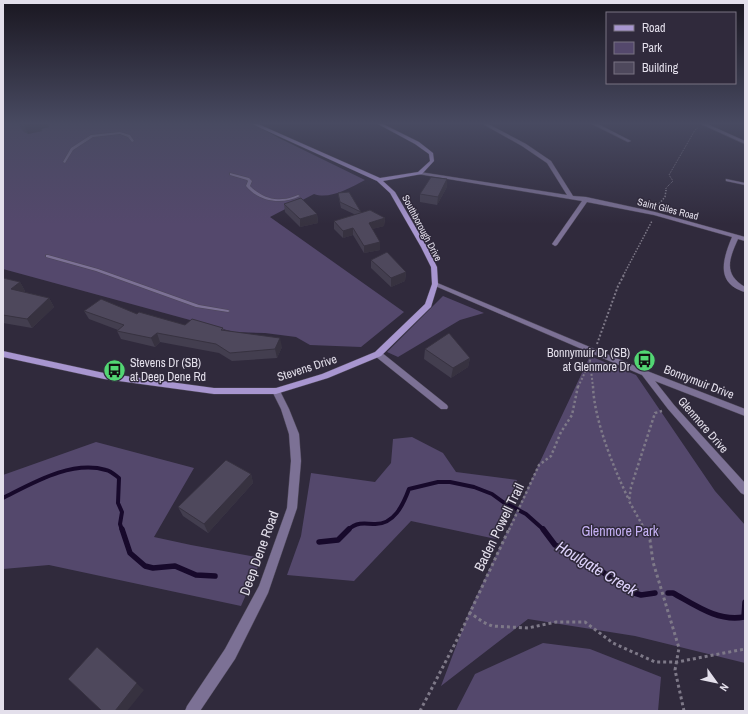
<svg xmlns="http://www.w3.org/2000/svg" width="748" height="714" viewBox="0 0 748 714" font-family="'Archivo Narrow',sans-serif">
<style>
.green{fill:#54486c}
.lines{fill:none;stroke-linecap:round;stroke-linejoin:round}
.stream-far1{stroke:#17092b;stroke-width:4}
.stream{stroke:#17092b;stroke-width:5.5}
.lane-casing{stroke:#4d4758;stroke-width:1}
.street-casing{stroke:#4d4758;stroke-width:1}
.secondary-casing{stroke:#4d4758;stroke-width:1}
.path-far4{stroke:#7e7988;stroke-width:1;stroke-dasharray:1 1;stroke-linecap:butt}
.path-far3{stroke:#7e7988;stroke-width:1.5;stroke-dasharray:1.5 1.5;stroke-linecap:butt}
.path-far2{stroke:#7e7988;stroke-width:2;stroke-dasharray:2 2;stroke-linecap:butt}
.path-far1{stroke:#7e7988;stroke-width:2.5;stroke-dasharray:2.5 2.5;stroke-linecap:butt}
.path{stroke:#7e7988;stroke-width:3;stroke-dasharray:3 3;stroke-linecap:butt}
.lane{fill:#7c7195;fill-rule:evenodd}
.street{fill:#7c7195;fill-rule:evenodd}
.secondary{fill:#a896d0;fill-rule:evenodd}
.wall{fill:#433e4f}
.shaded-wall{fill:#373240}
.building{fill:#4e485c;stroke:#373240}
.labels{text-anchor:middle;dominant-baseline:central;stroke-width:3;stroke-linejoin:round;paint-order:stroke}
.far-street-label{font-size:10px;fill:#e3dfeb;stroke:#302a3c}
.poi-label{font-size:12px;fill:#e3dfeb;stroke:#302a3c;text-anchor:end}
.street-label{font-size:12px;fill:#e3dfeb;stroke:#302a3c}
.near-street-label{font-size:14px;fill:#e3dfeb;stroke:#302a3c}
.near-park-label{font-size:14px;fill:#c6b1f4;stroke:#302a3c}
.near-water-label{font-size:16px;font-style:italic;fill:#ded2fb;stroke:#302a3c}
</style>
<rect width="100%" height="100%" fill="#302a3c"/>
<path class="green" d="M3 124H254L279 138 365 180C350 188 329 200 314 194L270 217 404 312 361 347 310 345 296 337 265 333 234 332 3 269Z
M443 296 484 313 460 320 398 357 387 352Z
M590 356 636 375 715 491 745 525V663L635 636 528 619 441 686 469 612Z
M412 437 443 453 456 472 517 480 496 539 411 521 354 581 287 575 301 536 311 473 375 482 391 463 393 439Z
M96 442 194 468 154 537 191 545 262 558 241 606 49 565 3 569V475Z
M543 643 590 649 661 677 658 711H456L475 674Z"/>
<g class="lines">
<path class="stream-far1" d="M3 498C33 483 71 460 106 470 111 471 115 475 119 478L118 503 122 512 120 524 122 530
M348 530C356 522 364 523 374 524 394 525 403 505 409 489L438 482H450L474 487 492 494 503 502 526 514 544 530"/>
<path class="stream" d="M122 529 130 553 145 566 153 568 175 566 196 575 215 576
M543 529 555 545 580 555 628 591 641 595 655 593
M319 542 338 540 349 529
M668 593H673C695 605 718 622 744 617L745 602"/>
<defs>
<path id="lane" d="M120 132 130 135 134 141 132 142 128 137 120 134 93 137 73 150 65 163 63 162 71 148 91 135Z
M230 173 249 178 252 181 250 186C258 194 270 201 282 199 288 199 293 197 298 195L300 196C282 205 259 202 246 186L248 181 247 180 230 175Z
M46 255H48L98 269 199 305 228 310 230 311 228 312 196 307 96 271 46 257Z"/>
<path id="street" d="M483 124H488L526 144 551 161 573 196 586 197 655 212 745 237V241L738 239C729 259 723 274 745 287V292C715 283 723 259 732 237L654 215 587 202 557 245 555 246 552 244 582 201 418 174V172H420L567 195 547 163 522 146Z
M592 124H598L631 141 628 142Z
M701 124H707L745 141V144Z
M726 179 745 183V185L726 181Z
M435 282 647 371 745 409V416L655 381 674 405 745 483V495L741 493 668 409 642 375 433 285 432 284Z
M378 351 381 352 447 405 448 407 447 409H441L375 356 374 354Z
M276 388 279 389 289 409 299 434 301 461 297 508 268 593 235 659 200 711H185L187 706 225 649 259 586 287 508 291 461 289 434 281 409 272 391 273 389Z"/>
<path id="secondary" d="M252 124H258L380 178 418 172 430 161 429 154 415 144 378 124H383L419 142 433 153 434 161 422 174 383 181 395 192 427 247 437 267 438 284 431 307 381 356 328 378 276 394H214L104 379 3 357V351L104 373 214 388H276L322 374 375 352 425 304 432 284 431 267 421 247 390 193 377 181Z"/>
</defs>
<use href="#lane" class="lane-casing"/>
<use href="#street" class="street-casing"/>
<use href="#secondary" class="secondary-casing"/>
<path class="path-far4" d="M666 191V188L673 181 669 175 695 130 698 128"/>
<path class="path-far3" d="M657 206 665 197 666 190
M623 276 652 221"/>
<path class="path-far2" d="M597 344 618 286 624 275
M590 362 593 387
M578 387 590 362V358"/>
<path class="path-far1" d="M593 386C594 420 614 469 629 500
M509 530 539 465 551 456 561 432 572 415 578 386
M645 530 629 501 631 487 655 413 662 411"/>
<path class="path" d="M644 529 650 540 653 562 679 648 675 670 684 711
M469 612 483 622 492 626 528 628 556 622H585L613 643 655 662H677L745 649
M420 711 461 632 509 529"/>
<use href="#lane" class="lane"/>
<use href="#street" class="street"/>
<use href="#secondary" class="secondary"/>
</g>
<path class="wall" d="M18 124H48L49 127 41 129 42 131 28 134 24 132Z
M447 187 437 205 420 202V194Z
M338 193 361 212V213L385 218 384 226 372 229 380 250 364 253 353 235 343 238 334 229V221L356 215 341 208 339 199Z
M284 204 317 214 318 223 300 227 285 212Z
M371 260 406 272 405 281 391 287 371 268Z
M3 278 20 282 25 291 24 292 49 298 54 307 32 328 3 323Z
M84 311 137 314 185 325 223 328 224 330 282 347 277 358 232 361 219 353 160 342 155 347 121 339 117 331 118 330 89 319Z
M425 349 470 358 468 367 451 378 424 359Z
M251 474 253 483 208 533 183 516 178 507Z"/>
<path class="shaded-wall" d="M28 124H48L49 127 41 129 42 131 28 134 24 125Z
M447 179V187L437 205 438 197Z
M317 214 318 223 300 227V219Z
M385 218 384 226 369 230V223Z
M353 228V235L343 238V231Z
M380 242V250L364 253V246Z
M406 272 405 281 391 287V278Z
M20 282 25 291 16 298 11 289Z
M49 298 54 307 32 328 27 319Z
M157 333 160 342 155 347 151 338Z
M280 338 282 347 277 358 275 349Z
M470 358 468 367 451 378 453 368Z
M251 474 253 483 208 533 204 524Z
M97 647 144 690 127 711H115Z"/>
<path class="building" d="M431 177 447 179 438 197 420 194Z
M349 192 361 212 340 202 338 193Z
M301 198 317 214 300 219 284 204Z
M370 210 385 218 369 223 380 242 364 246 353 228 343 231 334 221Z
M387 252 406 272 391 278 371 260Z
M3 278 20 282 11 289 49 298 27 319 3 315Z
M101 299 137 314 139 312 185 325 192 319 223 328 221 330 280 338 275 349 230 353 216 344 157 333 151 338 117 331 124 325 84 311Z
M449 333 470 358 453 368 425 349Z
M226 460 251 474 204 524 178 507Z
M97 647 137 683 115 711H102L68 679Z"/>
<linearGradient id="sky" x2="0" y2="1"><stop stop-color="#1a1721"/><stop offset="0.55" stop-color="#484a61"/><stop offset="1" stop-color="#484a61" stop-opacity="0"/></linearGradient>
<rect width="748" height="224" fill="url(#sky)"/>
<defs>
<symbol id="bus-disc" viewBox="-11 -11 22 22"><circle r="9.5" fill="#52d673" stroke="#302a3c"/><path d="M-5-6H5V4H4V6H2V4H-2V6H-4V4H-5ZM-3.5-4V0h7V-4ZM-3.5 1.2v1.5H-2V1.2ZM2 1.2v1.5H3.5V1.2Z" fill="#111"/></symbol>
</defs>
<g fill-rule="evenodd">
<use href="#bus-disc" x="632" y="348" width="25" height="25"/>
<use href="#bus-disc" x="102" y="358" width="25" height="25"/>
</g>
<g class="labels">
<g class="far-street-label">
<text transform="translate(668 209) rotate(14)">Saint Giles Road</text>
<text transform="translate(422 228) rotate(62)">Southborough Drive</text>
</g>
<g class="poi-label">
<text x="630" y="353">Bonnymuir Dr (SB)<tspan x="630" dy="14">at Glenmore Dr</tspan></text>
<text x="130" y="363" text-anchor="start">Stevens Dr (SB)<tspan x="130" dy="14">at Deep Dene Rd</tspan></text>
</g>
<g class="street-label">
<text transform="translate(307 368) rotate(-18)">Stevens Drive</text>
<text transform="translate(699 382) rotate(21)">Bonnymuir Drive</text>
<text transform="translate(703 425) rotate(49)">Glenmore Drive</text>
</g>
<g class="near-street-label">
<text transform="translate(499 527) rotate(-64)">Baden Powell Trail</text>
<text transform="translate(259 553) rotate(-70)">Deep Dene Road</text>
</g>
<g class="near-park-label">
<text x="620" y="531">Glenmore Park</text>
</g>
<g class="near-water-label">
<text transform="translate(597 568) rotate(31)">Houlgate Creek</text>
</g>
</g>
<rect width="748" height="714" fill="none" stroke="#e3dfeb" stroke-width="8"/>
<rect x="606" y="12" width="130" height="72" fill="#302a3c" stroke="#787282"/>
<rect x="614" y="25" width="20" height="6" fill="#a896d0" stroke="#787282"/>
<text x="642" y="32" font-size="12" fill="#e3dfeb">Road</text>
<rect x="614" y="42" width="20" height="12" fill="#54486c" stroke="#787282"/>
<text x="642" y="52" font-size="12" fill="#e3dfeb">Park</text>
<rect x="614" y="62" width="20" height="12" fill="#4e485c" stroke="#787282"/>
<text x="642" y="72" font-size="12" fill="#e3dfeb">Building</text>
<g transform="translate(716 682) rotate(123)" stroke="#302a3c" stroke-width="3" paint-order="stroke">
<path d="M0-3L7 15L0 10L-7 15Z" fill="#e3dfeb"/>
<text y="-6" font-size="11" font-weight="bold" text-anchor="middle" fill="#e3dfeb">N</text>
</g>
</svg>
